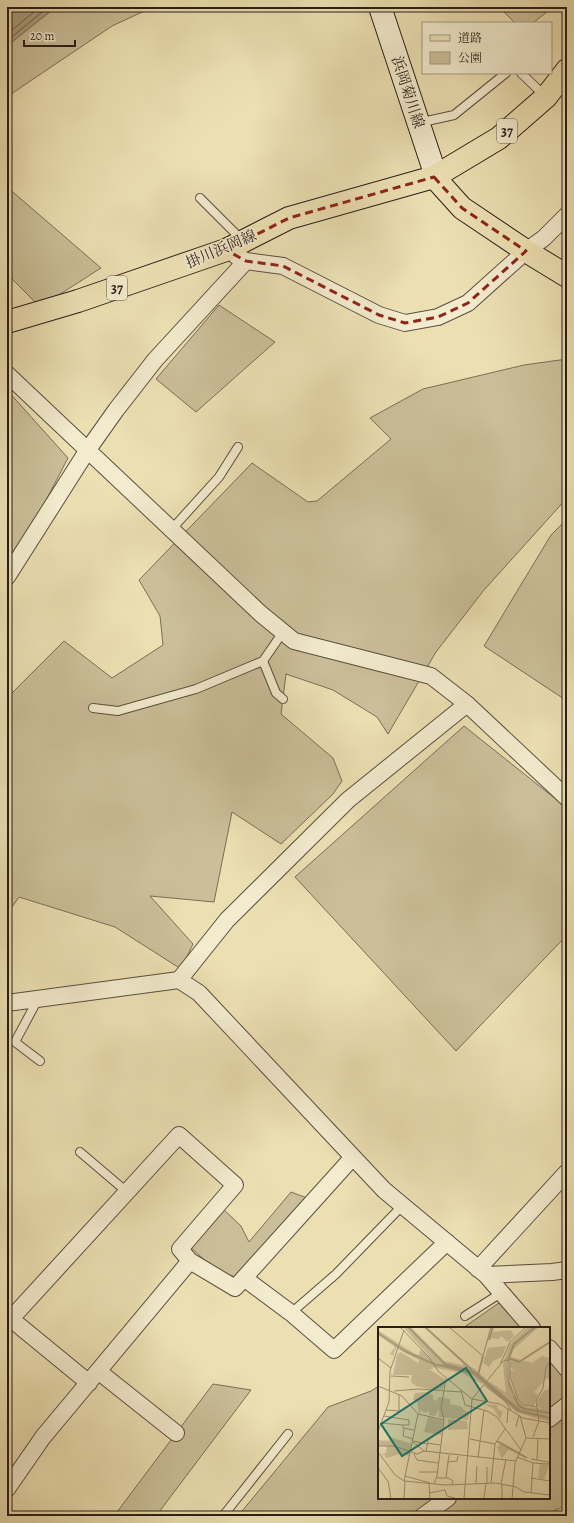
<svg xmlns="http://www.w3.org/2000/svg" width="574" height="1523" viewBox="0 0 574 1523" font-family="Alegreya,'Noto Serif JP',serif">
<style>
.green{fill:#cbbf99;stroke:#7a6e59}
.water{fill:#aa9e7f;stroke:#766a56}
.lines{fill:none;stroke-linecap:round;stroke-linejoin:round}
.shore{stroke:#6a5e4c;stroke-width:1}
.service-casing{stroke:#5a4e40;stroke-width:10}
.minor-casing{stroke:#5a4e40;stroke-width:18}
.secondary-casing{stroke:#291d19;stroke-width:24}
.primary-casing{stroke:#291d19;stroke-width:24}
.service{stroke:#f3ebce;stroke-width:8}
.minor{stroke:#f3ebce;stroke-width:16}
.secondary{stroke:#f3ebce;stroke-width:22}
.primary{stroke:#ece0b3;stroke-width:22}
.marked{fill:none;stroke:#8f2418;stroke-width:3;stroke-dasharray:8 5;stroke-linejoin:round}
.labels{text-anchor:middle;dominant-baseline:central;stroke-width:3;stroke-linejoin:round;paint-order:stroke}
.shield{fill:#f3ebce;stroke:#665b4f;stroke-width:1}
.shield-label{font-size:14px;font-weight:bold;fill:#291d19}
.street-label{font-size:15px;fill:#291d19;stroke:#f3ebce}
.inset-river{fill:none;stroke:#aa9e7f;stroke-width:2}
.inset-road{fill:none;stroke:#9e9275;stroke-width:1}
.view{fill:#0f766e;fill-opacity:0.15;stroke:#0f766e;stroke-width:2}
.inset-edge{fill:none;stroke:#291d19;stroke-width:2}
</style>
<rect width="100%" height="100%" fill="#ece0b3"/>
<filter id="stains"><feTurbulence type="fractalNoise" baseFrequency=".005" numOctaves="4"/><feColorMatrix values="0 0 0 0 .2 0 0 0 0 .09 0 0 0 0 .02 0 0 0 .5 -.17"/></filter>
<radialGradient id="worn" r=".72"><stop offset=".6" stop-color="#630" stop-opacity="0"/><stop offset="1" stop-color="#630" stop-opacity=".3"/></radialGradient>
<path class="green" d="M7 7H153L112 26 14 92 7 98Z
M499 7H553L533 23H515Z
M7 187 101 268 40 307 7 274Z
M219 305 275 342 196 412 156 379Z
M567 359V498L484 590 436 652 388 734 377 717 333 690 286 674 281 714 333 758 342 781 333 794 281 844 232 812 214 902 150 896 193 944 181 969 115 927 19 897 7 914V698L64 641 112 678 163 645 160 616 139 580 252 463 308 502 317 501 391 439 370 418 423 389 524 365Z
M7 390 68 458 7 575Z
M567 519V701L484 646 551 535Z
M464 726 567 808V935L456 1051 295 877Z
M291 1192 307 1198 240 1278 219 1273 188 1245 221 1207 241 1226 249 1242Z
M506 1298 530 1328H463Z
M549 1352 567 1374V1506L555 1510 550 1516H238L328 1407 371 1391 379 1386V1498H549Z
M213 1384 251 1390 156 1516H114Z"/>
<path class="water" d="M7 7H56L7 46Z"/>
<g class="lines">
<path class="shore" d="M7 34 40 7
M7 41 48 7"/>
<defs>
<path id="service" d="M521 73 545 96
M418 123 454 115 506 73
M200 198 243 241
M171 530 219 477 238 447
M263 661 276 693 283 699
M93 708 118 711 196 689 263 661 283 632
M38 999 15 1042 40 1061
M80 1152 127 1192
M291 1313 336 1274 403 1205
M465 1316 501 1293
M223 1516 288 1434"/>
<path id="minor" d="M236 256 246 261 283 266 379 315 405 323 438 317 468 303 526 251 544 238 567 215
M7 374 261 614 294 641 431 676 467 704 567 798
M7 577 87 451 116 410 155 360 246 261
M179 980 227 920 348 800 467 704
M7 1003 179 980 199 993 384 1190 486 1275 532 1328
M478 1269 567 1172
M486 1275 552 1272 567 1270
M244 1278 291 1313 334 1350 447 1242
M11 1319 89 1383
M7 1323 179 1135 235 1185 180 1249 190 1261
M549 1348 567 1369
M98 1371 176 1433
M549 1419 567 1405
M7 1489 43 1437 190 1261 235 1288 353 1157
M423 1516 448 1498"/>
<path id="secondary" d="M380 7 433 167 434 177"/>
<path id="primary" d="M434 177 462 208 526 251 567 276
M7 322 78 301 226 250 289 218 434 177 499 138 546 97 567 70"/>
</defs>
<use href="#service" class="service-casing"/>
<use href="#minor" class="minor-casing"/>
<use href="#secondary" class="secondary-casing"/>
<use href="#primary" class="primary-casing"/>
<use href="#service" class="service"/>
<use href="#minor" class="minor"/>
<use href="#secondary" class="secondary"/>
<use href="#primary" class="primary"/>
</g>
<path class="marked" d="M434 177 462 208 526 251 468 303 438 317 405 323 379 315 283 266 246 261 226 250 289 218Z"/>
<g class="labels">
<g class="shield">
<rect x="497" y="119" width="20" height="24" rx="3"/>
<rect x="107" y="276" width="20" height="24" rx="3"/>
</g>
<g class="shield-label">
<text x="507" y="131">37</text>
<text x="117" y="288">37</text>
</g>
<g class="street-label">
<text transform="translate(408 92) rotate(72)">浜岡菊川線</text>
<text transform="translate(221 249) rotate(-23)">掛川浜岡線</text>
</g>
</g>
<g transform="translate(378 1327)">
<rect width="172" height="172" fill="#ece0b3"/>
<path d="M25 0H33L66 34 84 38 86 36 97 42 108 52 104 57 84 46 54 40 55 42H51L68 53 65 62 55 63 38 59 33 55 34 48H15L19 27 23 25 40 36 41 33 18 21 15 29 12 27 17 20 0 8V3L37 27 41 28 42 22 55 33ZM150 0H161L135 23 131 34 132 54 139 71 149 80 165 82 159 79V74L166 64 172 61V95L138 85 108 59 111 54 128 66 125 37 132 17ZM133 3 136 9 130 15 123 9 121 12 113 11 115 5ZM128 19 124 30 115 34 111 40 105 36 110 21ZM164 29 172 31V53L169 51 156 65 160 68 156 79H150L140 71 133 51 132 43 136 45 132 39 133 30 154 36ZM49 65 55 68V72L58 74 61 70 72 72V77L82 79 91 87 90 93 61 90V82L57 89 51 88V84L46 86 44 83 41 87 39 75 35 73 37 66ZM106 77 120 78 119 81 125 85 122 92 116 82ZM50 90 65 94 63 108 46 105ZM70 92 89 94 90 102 70 103ZM12 110 34 117 32 129 22 127 8 131 7 128H3L8 126 9 119H0V113L11 114ZM124 116 137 124 130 123 124 132 119 120ZM162 137H172L166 152 160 151Z" fill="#cbbf99"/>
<path d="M129 33 131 55 140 76 147 81 172 85V87L147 83 141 78 130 58ZM67 36 97 44 143 83 172 90V92L140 85 96 48 65 40Z" fill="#aa9e7f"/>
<path class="inset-river" d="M30 0 68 38M47 0 94 43M0 6 27 24 58 38 69 39M111 13 115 0M130 31 141 35 172 15M130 34 136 17 157 0M100 48 105 29M136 69 141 79 146 82M119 114 149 131"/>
<path class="inset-road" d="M22 0 51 30 60 44 94 72 122 77 145 91 172 96M71 0 105 29 113 0M0 31 13 41M123 36 127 33 132 34V50L140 72 147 78 158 80M13 49 31 50M106 58 126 73 133 83M0 59 24 69 40 87 66 93M83 63 87 78 109 84 119 90 143 123M16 64 40 62 83 65M94 72 122 38 132 15 148 0M8 83 21 84V68M6 89 31 93V98H25M3 96 25 98V101L36 103M129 96 130 82M138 100 141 88M26 102 25 109 35 112M0 104 11 75 12 44 26 3M155 110 161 94 158 74 165 61 168 40 172 35M148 111 172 112M92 112 117 117 113 156M35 114 49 117M35 115 46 124M49 116 62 118M117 117 127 102M0 119H16L39 127 46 124 138 134M0 125 17 148 26 154 67 158 118 156 138 160 146 165 172 168M48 125 50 113M36 127 39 133 60 136M139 130 155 136 153 166M100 131 106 83M153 132 170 135M159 133 160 111M69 135 79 134 80 129M155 136 170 137 172 133M0 141 10 154 13 172M41 145H59M27 149 52 156M59 151H70L75 154 74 157M68 151 71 128M153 151 172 154M26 154 40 87M98 156 99 139M109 156V140M51 157 52 172M56 157 59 149 66 93 63 81 68 52M123 157 128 132M51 166 67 163 69 169 77 171M26 172 27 154M86 172 94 72M106 172 108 156M124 172V157M134 172 137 136 148 111 142 89"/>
<path class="view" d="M88 41 109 74 24 129 3 97Z"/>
<rect width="172" height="172" class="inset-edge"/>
</g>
<rect width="574" height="1523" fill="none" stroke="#ece0b3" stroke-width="24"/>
<rect x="8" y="8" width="558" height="1507" fill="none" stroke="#291d19" stroke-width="2"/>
<rect x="12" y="12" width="550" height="1499" fill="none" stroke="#291d19"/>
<rect x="422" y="22" width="130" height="52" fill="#f3ebce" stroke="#a29986"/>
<rect x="430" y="35" width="20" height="6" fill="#ece0b3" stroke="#a29986"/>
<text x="458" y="42" font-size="12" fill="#291d19">道路</text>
<rect x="430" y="52" width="20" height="12" fill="#cbbf99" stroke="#a29986"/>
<text x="458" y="62" font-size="12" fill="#291d19">公園</text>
<path d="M24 40v6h51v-6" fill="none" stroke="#291d19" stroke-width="2"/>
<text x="30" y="40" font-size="12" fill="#291d19" stroke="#f3ebce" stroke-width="3" paint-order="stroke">20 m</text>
<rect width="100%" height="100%" filter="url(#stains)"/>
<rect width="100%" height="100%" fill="url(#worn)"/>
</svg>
